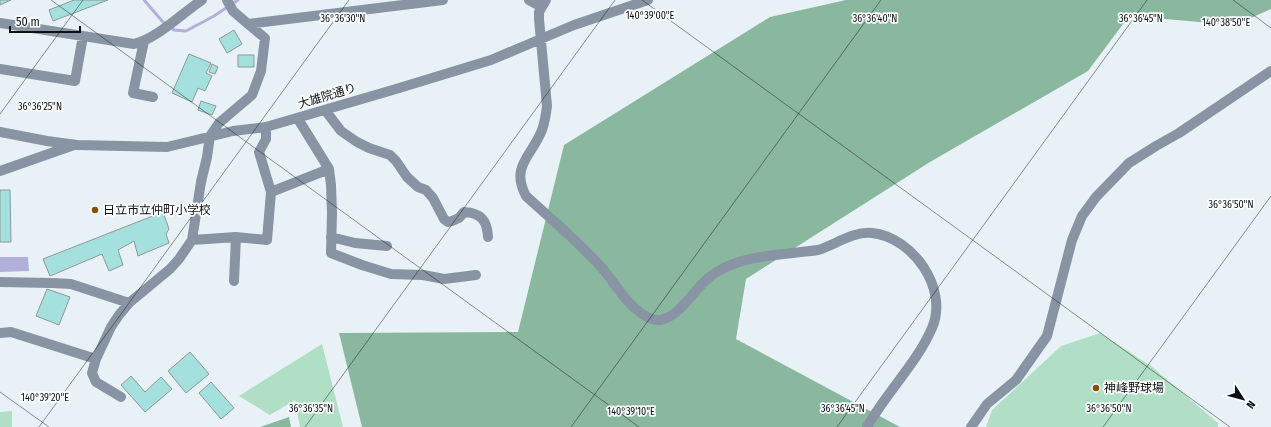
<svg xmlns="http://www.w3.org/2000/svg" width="1271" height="427" viewBox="0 0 1271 427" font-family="'Fira Sans Condensed','Noto Sans JP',sans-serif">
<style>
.green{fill:#b0dfc5}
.forest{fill:#89b89f}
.water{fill:#b2b0db}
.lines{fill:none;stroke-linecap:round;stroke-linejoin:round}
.stream{stroke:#b2b0db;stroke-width:3}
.building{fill:#a4e1de;stroke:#8e9897}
.minor{stroke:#8894a4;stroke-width:10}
.ticks{fill:none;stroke:#0d1011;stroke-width:1;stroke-opacity:0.45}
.poi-dot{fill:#875001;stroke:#fbfdfe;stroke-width:1.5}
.labels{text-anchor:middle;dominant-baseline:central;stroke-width:3.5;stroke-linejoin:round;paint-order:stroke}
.street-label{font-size:12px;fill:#0d1011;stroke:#fbfdfe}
.poi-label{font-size:12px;fill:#0d1011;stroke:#fbfdfe;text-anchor:start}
.ticks-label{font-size:10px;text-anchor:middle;fill:#0d1011;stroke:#fbfdfe;stroke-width:3.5;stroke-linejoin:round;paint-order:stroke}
</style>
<rect width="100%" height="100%" fill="#e8f2f6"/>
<path class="green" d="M1100 333 1151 366 1218 423V427H986L992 410 1061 346Z
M322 344 343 427H300L295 400 270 415 239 396Z
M12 411V427H0V412Z"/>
<path class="forest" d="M846 0H1271V9L1235 25 1129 16 1088 71 930 162 746 279 736 339 900 427H362L339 333 518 332 564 145 770 17Z
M289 417 291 427H260Z"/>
<path class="water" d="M0 257H28L29 271 0 272Z"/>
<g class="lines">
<path class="stream" d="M144 0 163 22 174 30 186 31 214 16 238 0"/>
</g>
<path class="building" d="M0 0H11L0 5Z
M74 0H108L53 21 49 10Z
M234 30 242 44 227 53 219 39Z
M189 54 211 63 206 73 212 76 205 91 198 88 192 102 172 93Z
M238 55H254V67H238Z
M212 64 218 67 215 74 209 72Z
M201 101 216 106 212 115 198 110Z
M0 190H10L11 242H0Z
M163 212 169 229 166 234 169 243 138 256 134 241 118 250 123 265 109 271 102 254 50 276 43 259Z
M47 289 70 297 59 325 36 316Z
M190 352 209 374 186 393 168 371Z
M131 376 145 392 161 377 172 389 145 412 121 385Z
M211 382 234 408 221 419 199 393Z"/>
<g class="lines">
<path class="minor" d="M227 0 233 11 248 24 443 0
M529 0 542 7
M546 0 539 12V19L547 106C546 114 545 122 542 130 532 156 510 166 526 196 551 219 578 241 601 267 613 280 622 298 636 309 642 315 652 321 660 320 683 316 695 285 715 273 744 254 784 255 818 250 835 245 853 231 872 233 913 237 949 289 932 328 917 363 886 393 867 427
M0 23 134 44C158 38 181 14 202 0
M144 41 133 93 153 97
M0 69 75 81 83 36
M325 110 341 131 357 142 369 148 390 155 396 161 407 177 418 187 426 190 433 198 444 219 448 222 452 221 459 218 464 212C481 213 487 220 488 237
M298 119 329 169 331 185 332 213 331 253 362 265 391 274 423 275 444 279 476 275
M0 132 47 141 77 145 167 147 233 131 266 127 396 89 491 60 574 25 648 0
M0 171 74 145
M271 192 329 169
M331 237 355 243 387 246
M192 240 236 237
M234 281 236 237 267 240 271 192 259 152 266 139V127
M0 282 52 283 71 284 129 303
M0 333 11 332 96 359
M121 397 96 382 92 373 96 359 111 327 119 315 129 303 170 269 179 259 192 240 201 182 207 157 210 136 219 123 252 95 261 71 265 38 248 24
M971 427 987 404 1016 380 1047 336 1072 240 1082 216 1096 197 1129 163 1156 146 1179 133 1271 71"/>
</g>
<path class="ticks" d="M51 0 639 427M642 0 1230 427M1233 0 1271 28M0 114 83 0M0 392 49 427M39 427 349 0M305 427 615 0M571 427 881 0M837 427 1147 0M1103 427 1271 196"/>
<g class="poi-dot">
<circle cx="95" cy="210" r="4"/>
<circle cx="1096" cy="388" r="4"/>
</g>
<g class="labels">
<g class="street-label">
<text transform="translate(327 96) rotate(-17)">大雄院通り</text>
</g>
<g class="poi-label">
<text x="103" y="210">日立市立仲町小学校</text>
<text x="1104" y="388">神峰野球場</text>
</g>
</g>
<g class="ticks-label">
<text x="650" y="19">140°39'00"E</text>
<text x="343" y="22">36°36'30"N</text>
<text x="875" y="22">36°36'40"N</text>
<text x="1141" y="22">36°36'45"N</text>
<text x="1226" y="26">140°38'50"E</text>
<text x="40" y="110">36°36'25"N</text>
<text x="1231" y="208">36°36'50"N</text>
<text x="45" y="401">140°39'20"E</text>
<text x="311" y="412">36°36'35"N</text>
<text x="843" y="412">36°36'45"N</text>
<text x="1109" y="412">36°36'50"N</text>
<text x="631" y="415">140°39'10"E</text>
</g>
<g transform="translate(1243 399) rotate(126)" stroke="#fbfdfe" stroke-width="3" paint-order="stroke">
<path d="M0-3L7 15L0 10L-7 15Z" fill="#0d1011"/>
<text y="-6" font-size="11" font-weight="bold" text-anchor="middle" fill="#0d1011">N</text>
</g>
<path d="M10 26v6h70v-6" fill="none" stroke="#0d1011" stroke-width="2"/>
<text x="16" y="26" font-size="12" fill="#0d1011" stroke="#fbfdfe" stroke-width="3" paint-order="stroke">50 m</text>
</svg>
